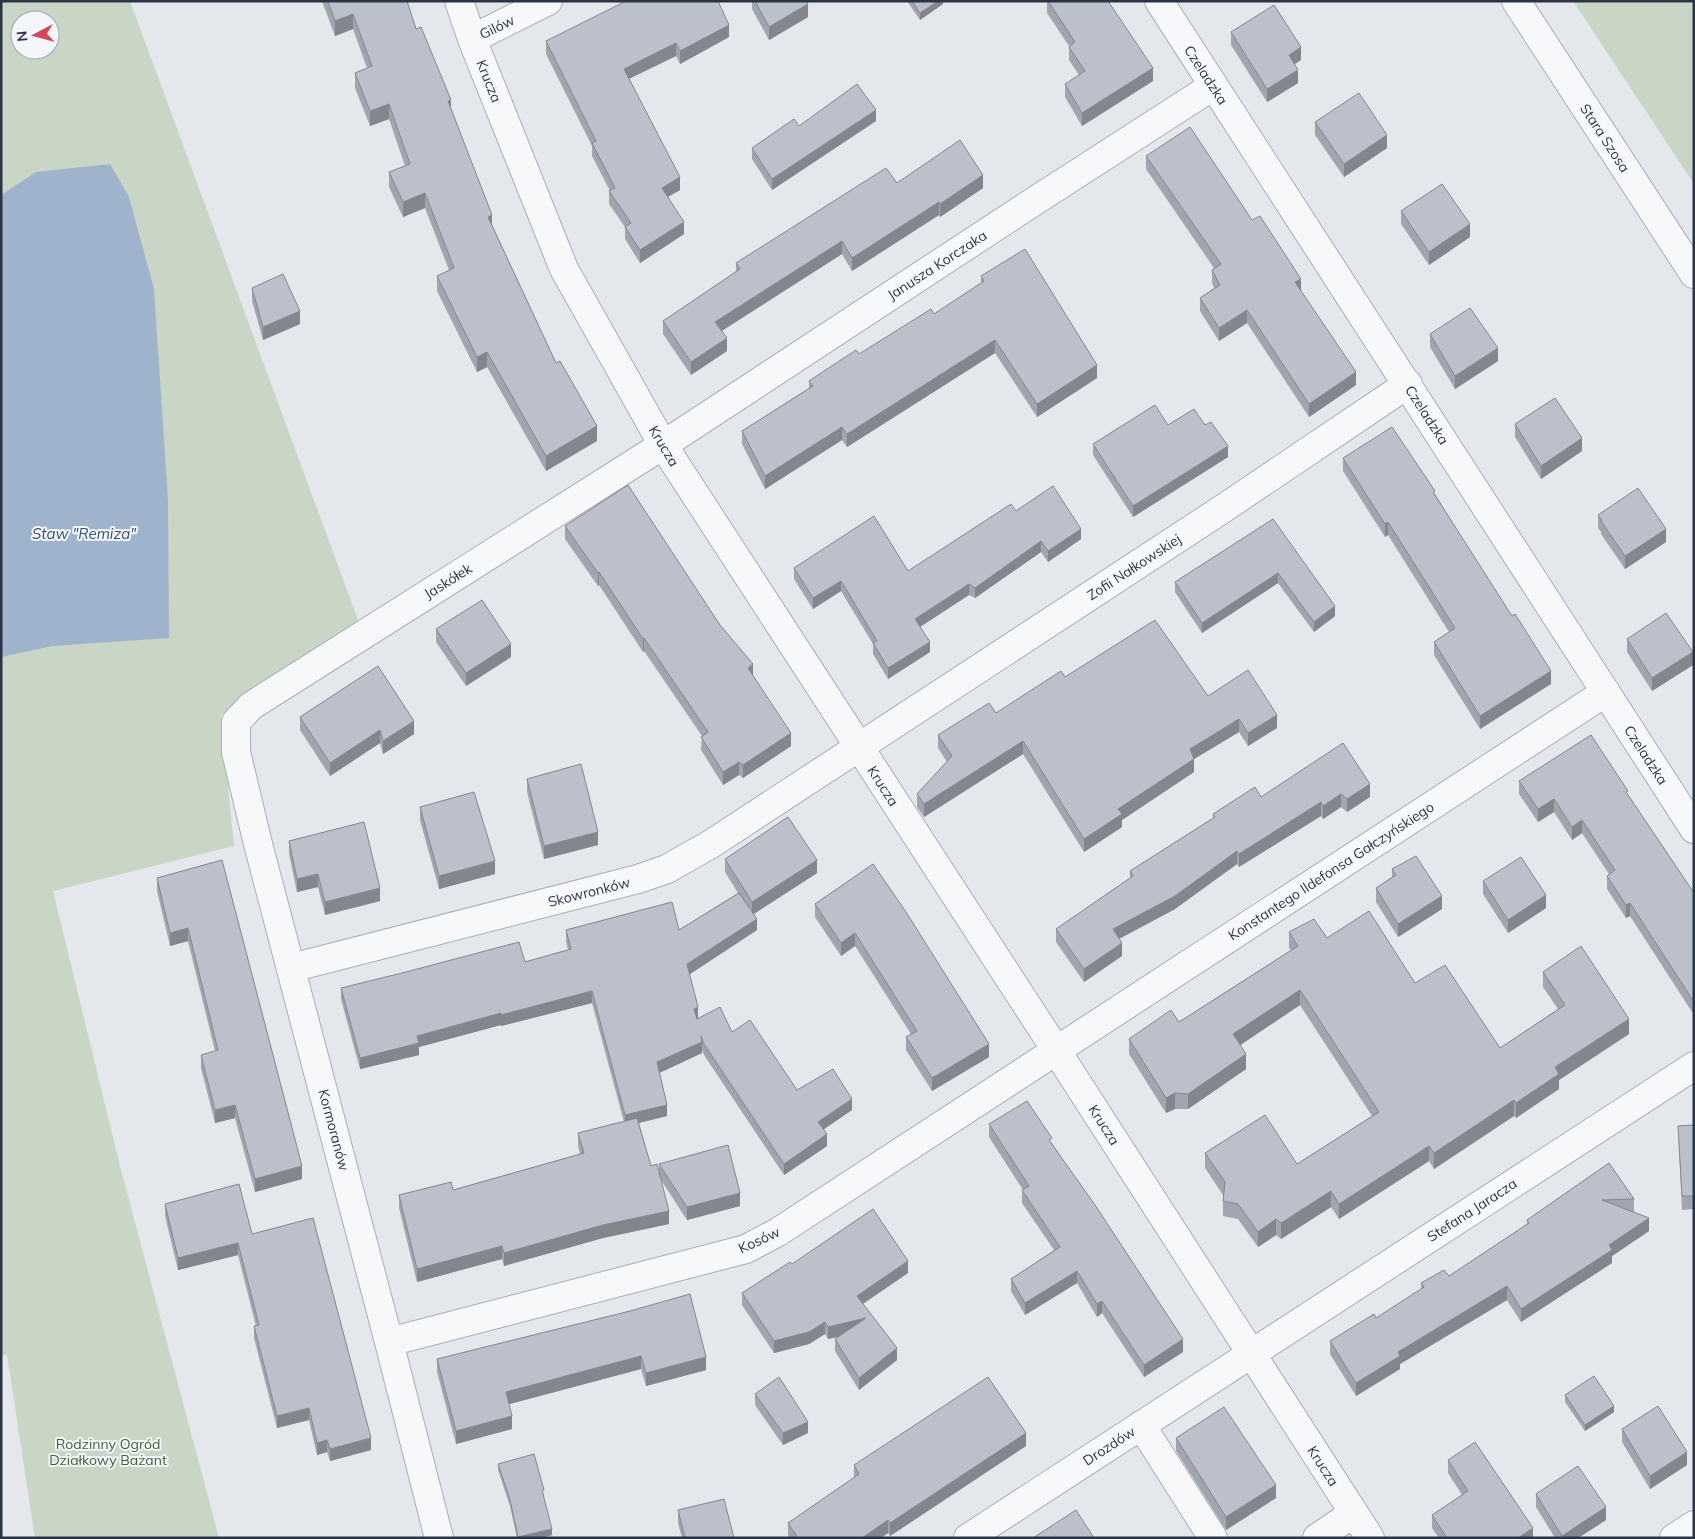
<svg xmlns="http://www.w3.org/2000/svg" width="1695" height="1539" viewBox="0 0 1695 1539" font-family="Mulish,sans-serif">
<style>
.green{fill:#c9d6c5;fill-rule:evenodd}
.water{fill:#9fb4cc}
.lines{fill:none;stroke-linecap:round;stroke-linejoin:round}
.minor-casing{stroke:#a9aeb7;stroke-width:30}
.minor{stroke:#f7f8fa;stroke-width:28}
.wall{fill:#a1a5ae}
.shaded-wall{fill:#83868d}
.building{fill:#bbc0ca;stroke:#83868d}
.labels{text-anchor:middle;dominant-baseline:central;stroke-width:4;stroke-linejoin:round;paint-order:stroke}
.street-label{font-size:14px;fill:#2b3445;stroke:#f4f6f9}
.park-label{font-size:14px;fill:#3f6138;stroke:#f4f6f9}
.water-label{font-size:15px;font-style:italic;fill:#34527a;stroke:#f4f6f9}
</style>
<rect width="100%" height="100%" fill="#e4e7ec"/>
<path class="green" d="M1 1H130L361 628 221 715 234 846 53 891 120 1166 219 1538H35L7 1355 1 1356ZM20 20H50V50H20Z
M1573 1H1694V184Z"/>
<path class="water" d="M110 164 129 197 154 289 168 500 169 638 52 646 1 657V195L36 172Z"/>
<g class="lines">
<defs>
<path id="minor" d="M459 1 472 39 564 269 663 445 1056 1050 1370 1538
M1159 1 1694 829
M1516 1 1694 274
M472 39 548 1
M291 968 638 879 667 869 711 844 1224 508 1408 384
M389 1342 746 1249 778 1232 1606 692
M1141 1425 1213 1538
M439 1538 389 1342 257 840 236 752V722L251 706 663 445 1027 206 1213 86
M968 1538 1694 1066
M1317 1538 1354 1513
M1674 1538 1694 1525"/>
</defs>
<use href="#minor" class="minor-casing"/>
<use href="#minor" class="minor"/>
</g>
<path class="wall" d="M322 1H407L416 29 451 109 492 225 556 363 597 441 546 471 487 367 477 372 437 291V276L449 270 425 208 403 217 389 187V172L405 166 389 119 370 126 355 88V73L367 68 353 29 335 36Z
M752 1H806L808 17 769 40 752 9Z
M907 1H943V4L920 20Z
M1047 1H1108L1153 81 1082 126 1065 97V84L1079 75 1069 60V46L1047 13Z
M1231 32 1301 60 1294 64 1298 83 1267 102 1231 45Z
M729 37 680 64 676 56 629 79 680 190 668 197 684 234 640 263 625 239V227L609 204V191H610L592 156V146L546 54V41Z
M876 121 772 190 752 159V148L799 126Z
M1315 122 1387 148 1344 177 1315 135Z
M1146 156 1252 220 1301 290 1356 385 1309 417 1247 323 1219 341 1200 311V298L1214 288 1212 283V270L1214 268 1146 169Z
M897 183 983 188 940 217 939 215 852 271 842 254 722 331 727 351 691 375 663 334V321L736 272V263Z
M1401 211 1470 237 1429 265 1401 224Z
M981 276 1097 378 1037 417 995 353 847 447 842 440 765 489 742 444V431L809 388V381L934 314 981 283Z
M252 288 300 324 263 340 252 301Z
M1430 334 1498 361 1455 389 1430 347Z
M1515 424 1582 451 1541 479 1515 437Z
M1093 444 1228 457 1133 517 1093 455Z
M1343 458 1435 494 1551 684 1480 729 1434 655V642L1449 632 1388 535 1385 537 1343 471Z
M1016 511 1081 539 1048 562 1041 552 975 598 969 595 920 627 930 652 888 679 873 654V644L841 591 813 609 794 579V568L908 571Z
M1598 515 1666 542 1625 569 1601 534V532L1598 528Z
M1273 519 1335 616 1314 632 1278 583 1202 633 1175 592V582Z
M565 526 753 676 791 746 743 778 739 775 723 785 701 750 702 736 644 651 643 652 599 585 598 586 565 539Z
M436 629 511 657 466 686 436 642Z
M1627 639 1693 665 1652 691 1627 652Z
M1065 677 1208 696 1277 728 1248 746 1239 732 1194 759V772L1122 820V827L1084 852 1023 754 924 817 917 807V794L947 762 938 748V735L996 713Z
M300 717 414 734 383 754 380 743 330 776 300 730Z
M1343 743 1370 797 1347 812 1341 807 1323 819 1321 816 1239 867 1237 864 1175 909 1119 939 1122 956 1084 982 1056 942V929L1130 878V871L1213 818V814L1261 797Z
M527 779 598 845 544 859 527 792Z
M1519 781 1628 795 1694 893V1015L1630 916 1626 918 1607 889V876L1609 874 1582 833 1572 840 1554 812 1538 822 1519 794Z
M420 807 495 874 439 889 420 820Z
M289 841 380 901 325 915 318 887 297 892 289 854Z
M725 859 817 873 754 914 757 930 690 974 698 1019 732 1032 797 1090 852 1110 823 1130 827 1146 784 1175 704 1055 702 1050V1053L659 1073 667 1116 639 1123 651 1166 659 1171V1164L740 1206 687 1220 661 1180 669 1224 603 1238 504 1266 502 1259 417 1282 399 1208V1195L453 1190 580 1154 578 1146V1133L624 1122 592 1003 501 1026V1025L419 1047V1055L360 1069 341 999V988L525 962 568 950 566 941V930H679L738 893 725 872Z
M222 860 302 1179 255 1192 235 1118 215 1123 201 1068V1055L215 1051 188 941 170 946 157 891V878Z
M873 864 989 1057 932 1091 906 1050V1037L911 1034 855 946 841 956 815 917V904Z
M1392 869 1442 909 1398 937 1376 902V888L1392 877Z
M1483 881 1546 908 1508 933 1483 894Z
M1289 932 1327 938 1415 983 1500 1048 1558 1009 1543 987V972L1629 1034 1559 1080V1089L1516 1118 1514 1116 1434 1169 1429 1161 1339 1219 1331 1207 1281 1239 1276 1235 1258 1247 1238 1219 1223 1216V1195L1205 1168V1153L1297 1164 1372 1116 1300 1005 1240 1045 1246 1069 1188 1109H1175L1166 1113 1129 1054V1039L1179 1022 1291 950 1289 948Z
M989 1124 1052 1143 1183 1352 1144 1377 1102 1313 1097 1317 1077 1283 1025 1315 1011 1291V1279L1054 1250 1022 1203V1190H1023L989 1137Z
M1694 1125V1209L1682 1210 1678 1126Z
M1609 1163 1634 1199V1212H1632L1649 1231 1612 1256V1263L1521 1322 1507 1300 1400 1364V1369L1356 1396 1330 1354V1341L1376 1318 1421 1289V1283L1449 1276 1527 1224V1220Z
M165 1204 252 1234 371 1450 330 1461 327 1452 317 1455 309 1420 277 1428 254 1338V1326H256L238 1255 178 1270 165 1216Z
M792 1264 908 1273 863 1303 897 1360 859 1390 835 1351V1339L838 1337 828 1339 825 1334 809 1344 774 1353 742 1305V1293Z
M630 1311 706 1370 646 1386 641 1369 509 1404 512 1429 456 1444 437 1372V1359Z
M755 1394 808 1433 783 1445 755 1405Z
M1565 1395 1614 1412 1585 1431 1565 1402Z
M1622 1429 1687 1465 1650 1489 1622 1442Z
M1176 1438 1276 1498 1226 1530 1176 1451Z
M1026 1446 890 1536 888 1533 881 1538H789L788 1536V1523L854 1478V1465Z
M1448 1460 1533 1538H1439L1432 1528V1515L1462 1495 1448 1473Z
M498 1464 544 1496 543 1497 552 1535 541 1538H517L510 1506 498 1470Z
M1536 1494 1606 1520 1578 1538H1555L1536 1507Z
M678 1510 734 1538H682L678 1523Z"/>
<path class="shaded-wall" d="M938 1H943V4L920 20V13Z
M808 4V17L769 40V27Z
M353 14V29L335 36V21Z
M729 25V37L680 64V51Z
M676 43V56L624 81V69Z
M1301 47V60L1289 68V55Z
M1153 68V81L1082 126V113Z
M1298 70V83L1267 102V89Z
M451 100V115L448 101Z
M389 104V119L370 126V111Z
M876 110V121L772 190V179Z
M1387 135V148L1344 177V164Z
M983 175V188L940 217V204Z
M680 177V190L662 200V188Z
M425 193V208L403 217V202Z
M939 202V215L852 271V258Z
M492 215V230L488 217Z
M684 222V234L640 263V250Z
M1470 224V237L1429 265V252Z
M842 241V254L715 335V322Z
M1301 279V292L1295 282Z
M1247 310V323L1219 341V328Z
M300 311V324L263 340V327Z
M727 338V351L691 375V362Z
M995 340V353L847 447V434Z
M1498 348V361L1455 389V376Z
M487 352V367L477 372V357Z
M1097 365V378L1037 417V404Z
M1356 372V385L1309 417V404Z
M597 426V441L546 471V456Z
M842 427V440L765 489V476Z
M1582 438V451L1541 479V466Z
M1228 446V457L1133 517V506Z
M1388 522V535L1385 537V524Z
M1081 529V539L1048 562V551Z
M1666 529V542L1625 569V556Z
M1041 541V552L975 598V588Z
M599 572V585L598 586V573Z
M1278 573V583L1202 633V623Z
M841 581V591L813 609V598Z
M969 584V595L915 630V619Z
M1335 606V616L1314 632V622Z
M644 638V651L643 652V639Z
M930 642V652L888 679V668Z
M511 644V657L466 686V673Z
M1693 652V665L1652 691V678Z
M753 664V677L748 668Z
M1551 671V684L1480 729V716Z
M1277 715V728L1248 746V733Z
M1239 719V732L1194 759V772L1122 820V827L1084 852V839L1118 809 1190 749Z
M414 721V734L383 754V741Z
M380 730V743L330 776V763Z
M791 733V746L743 778V765Z
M1023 741V754L924 817V804Z
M739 762V775L723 785V772Z
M1370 784V797L1347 812V799Z
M1341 794V807L1323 819V806Z
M1554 799V812L1538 822V809Z
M1321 802V816L1239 867V854Z
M1582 820V833L1572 840V827Z
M598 832V845L544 859V846Z
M1237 851V864L1175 909 1113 942V929Z
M817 860V873L752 915V902Z
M495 861V874L439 889V876Z
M318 874V887L297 892V879Z
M380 888V901L325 915V902Z
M1546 895V908L1508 933V920Z
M1442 896V909L1398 937V924Z
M1630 903V916L1626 918V905Z
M757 919V930L687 976V964Z
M188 928V941L170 946V933Z
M855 933V946L841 956V943Z
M1122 943V956L1084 982V969Z
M1300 990V1005L1233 1050V1034Z
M592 991V1003L501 1026V1015Z
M698 1007V1019L694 1020V1009Z
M501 1013V1025L419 1047V1055L360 1069V1058L417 1036Z
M1629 1019V1034L1559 1080V1089L1516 1118V1103L1555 1067Z
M702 1042V1053L657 1074V1062Z
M989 1044V1057L932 1091V1078Z
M1246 1054V1069L1188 1109V1094Z
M1175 1093V1109L1166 1113V1098Z
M852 1099V1110L818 1133V1122Z
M1514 1100V1116L1434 1169V1153Z
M235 1105V1118L215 1123V1110Z
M667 1105V1116L625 1126V1115Z
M827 1134V1146L784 1175V1164Z
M1429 1146V1161L1339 1219V1204Z
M302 1166V1179L255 1192V1179Z
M1331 1191V1207L1281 1239V1223Z
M740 1193V1206L687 1220V1207Z
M669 1211V1224L603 1238 504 1266V1253L603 1225Z
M1649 1218V1231L1612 1256V1263L1521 1322V1309L1609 1245Z
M1276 1219V1235L1258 1247V1232Z
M238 1243V1255L178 1270V1258Z
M502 1246V1259L417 1282V1269Z
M908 1261V1273L857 1308V1296Z
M1077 1271V1283L1025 1315V1303Z
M1507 1286V1300L1400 1364V1369L1356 1396V1383L1398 1352Z
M1102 1301V1313L1097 1317V1304Z
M866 1318V1330L828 1339V1327Z
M825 1322V1334L809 1344 774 1353V1341Z
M1183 1339V1352L1144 1377V1365Z
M897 1348V1360L859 1390V1378Z
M641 1356V1369L506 1405V1392Z
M706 1357V1370L646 1386V1373Z
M1614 1406V1412L1585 1431V1425Z
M309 1408V1420L277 1428V1416Z
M512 1416V1429L456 1444V1431Z
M808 1422V1433L783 1445V1433Z
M1026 1433V1446L890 1536V1523Z
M371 1438V1450L330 1461V1449Z
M327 1440V1452L317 1455V1443Z
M1687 1452V1465L1650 1489V1476Z
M1276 1485V1498L1226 1530V1517Z
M1606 1507V1520L1578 1538H1562V1536Z
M888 1520V1533L881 1538H862Z
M1533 1528V1538H1518Z
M552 1529V1535L541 1538H518V1537Z"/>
<path class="building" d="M328 1H407L416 29 421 27 451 100 448 101 492 215 488 217 556 363 560 361 597 426 546 456 487 352 477 357 437 276 454 268 425 193 403 202 389 172 410 164 389 104 370 111 355 73 372 66 353 14 335 21Z
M626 1H718L729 25 680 51 676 43 624 69 680 177 662 188 684 222 640 250 625 227 631 223 609 191 615 188 592 143 596 141 546 41Z
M755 1H806L808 4 769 27Z
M912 1H938L920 13Z
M1048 1H1108L1153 68 1082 113 1065 84 1085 71 1069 47 1075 42Z
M1274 5 1301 47 1289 55 1298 70 1267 89 1231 32Z
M857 84 876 110 772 179 752 148 794 119 799 126Z
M1359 93 1387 135 1344 164 1315 122Z
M1190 127 1252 220 1260 216 1301 279 1295 282 1356 372 1309 404 1247 310 1219 328 1200 298 1220 285 1212 270 1221 264 1146 156Z
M960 140 983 175 940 204 939 202 852 258 842 241 715 322 727 338 691 362 663 321 740 269 736 263 886 168 897 183Z
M1442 184 1470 224 1429 252 1401 211Z
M1025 249 1097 365 1037 404 995 340 847 434 842 427 765 476 742 431 813 386 809 381 856 350 859 354 931 309 934 314 984 281 981 276Z
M283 274 300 311 263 327 252 288Z
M1470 308 1498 348 1455 376 1430 334Z
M1555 398 1582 438 1541 466 1515 424Z
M1155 405 1168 425 1194 409 1205 425 1211 422 1228 446 1133 506 1093 444Z
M1392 427 1435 491 1433 492 1512 616 1515 614 1551 671 1480 716 1434 642 1455 628 1388 522 1385 524 1343 458Z
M628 485 720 625 753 664 748 668 791 733 743 765 739 762 723 772 701 737 708 732 644 638 643 639 599 572 598 573 565 526Z
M1053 486 1081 529 1048 551 1041 541 975 588 969 584 915 619 930 642 888 668 873 643 877 641 841 581 813 598 794 568 874 516 908 571 1011 504 1016 511Z
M1638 488 1666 529 1625 556 1601 521 1602 520 1598 515Z
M1273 519 1335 606 1314 622 1278 573 1202 623 1175 582Z
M482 600 511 644 466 673 436 629Z
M1666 613 1693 652 1652 678 1627 639Z
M1155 620 1208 696 1248 670 1277 715 1248 733 1239 719 1190 749 1194 759 1118 809 1122 814 1084 839 1023 741 924 804 917 794 952 756 938 735 989 703 996 713 1061 671 1065 677Z
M378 666 414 721 383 741 380 730 330 763 300 717Z
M1591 735 1628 791 1626 792 1694 893V1002L1630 903 1626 905 1607 876 1615 870 1582 820 1572 827 1554 799 1538 809 1519 781Z
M1343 743 1370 784 1347 799 1341 794 1323 806 1321 802 1239 854 1237 851 1175 896 1113 929 1122 943 1084 969 1056 929 1133 876 1130 871 1215 817 1213 814 1255 787 1261 797Z
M581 764 598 832 544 846 527 779Z
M474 792 495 861 439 876 420 807Z
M788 817 817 860 752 902 725 859Z
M364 822 380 888 325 902 318 874 297 879 289 841Z
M1416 856 1442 896 1398 924 1376 888 1396 875 1392 869Z
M1521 857 1546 895 1508 920 1483 881Z
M222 860 302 1166 255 1179 235 1105 215 1110 201 1055 218 1050 188 928 170 933 157 878Z
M873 864 906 912 989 1044 932 1078 906 1037 917 1031 855 933 841 943 815 904Z
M739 893 757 919 687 964 698 1007 694 1009 697 1019 720 1007 732 1032 750 1020 797 1090 833 1069 852 1099 818 1122 827 1134 784 1164 704 1044 701 1036 702 1042 657 1062 667 1105 625 1115 592 991 501 1015V1013L417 1036 419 1043 360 1058 341 988 406 972 519 942 525 962 571 949 566 930 672 902 679 930Z
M1369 911 1415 983 1445 965 1500 1048 1565 1005 1543 972 1581 946 1629 1019 1555 1067 1559 1074 1516 1103 1514 1100 1434 1153 1429 1146 1339 1204 1331 1191 1281 1223 1276 1219 1258 1232 1238 1204 1223 1201 1225 1182 1205 1153 1265 1115 1297 1164 1379 1112 1300 990 1233 1034 1246 1054 1188 1094 1175 1093 1166 1098 1129 1039 1171 1010 1179 1022 1298 946 1289 932 1314 919 1327 938Z
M1027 1101 1052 1138 1049 1140 1095 1205 1183 1339 1144 1365 1102 1301 1097 1304 1077 1271 1025 1303 1011 1279 1060 1247 1022 1190 1029 1186 989 1124Z
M637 1118 651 1166 657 1164 669 1211 603 1225 504 1253 502 1246 417 1269 399 1195 451 1182 453 1190 584 1153 578 1133Z
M1694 1125V1196H1682L1678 1126Z
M728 1145 740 1193 687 1207 659 1164Z
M1609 1163 1634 1199 1602 1200 1649 1218 1609 1245 1612 1250 1521 1309 1507 1286 1398 1352 1400 1356 1356 1383 1330 1341 1374 1314 1376 1318 1424 1287 1421 1283 1444 1270 1449 1276 1529 1223 1527 1220Z
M239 1184 252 1234 313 1218 371 1438 330 1449 327 1440 317 1443 309 1408 277 1416 254 1326 259 1325 238 1243 178 1258 165 1204Z
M873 1209 908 1261 857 1296 897 1348 859 1378 835 1339 866 1318 828 1327 825 1322 809 1332 774 1341 742 1293 790 1262 792 1264Z
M690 1294 706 1357 646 1373 641 1356 506 1392 512 1416 456 1431 437 1359 630 1311Z
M1594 1376 1614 1406 1585 1425 1565 1395Z
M779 1377 808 1422 783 1433 755 1394Z
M988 1377 1026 1433 890 1523 888 1520 862 1538H798L788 1523 859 1474 854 1465Z
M1658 1406 1687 1452 1650 1476 1622 1429Z
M1224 1407 1276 1485 1226 1517 1176 1438Z
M1475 1442 1533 1528 1518 1538H1447L1432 1515 1468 1491 1448 1460Z
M534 1454 544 1490H542L552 1529 518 1537 510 1500 498 1464Z
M1578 1466 1606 1507 1562 1536 1536 1494Z
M724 1499 734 1538H685L678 1510Z
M1076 1510 1094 1538H1033Z"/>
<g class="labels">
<g class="street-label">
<text transform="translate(497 27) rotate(-26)">Gilów</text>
<text transform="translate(1206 75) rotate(57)">Czeladzka</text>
<text transform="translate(489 81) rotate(68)">Krucza</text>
<text transform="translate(1605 138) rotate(57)">Stara Szosa</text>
<text transform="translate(937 265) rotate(-33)">Janusza Korczaka</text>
<text transform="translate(1427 415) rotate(57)">Czeladzka</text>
<text transform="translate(664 446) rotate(59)">Krucza</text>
<text transform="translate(1134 567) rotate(-33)">Zofii Nałkowskiej</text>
<text transform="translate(448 581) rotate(-32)">Jaskółek</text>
<text transform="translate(1646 755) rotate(57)">Czeladzka</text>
<text transform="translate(883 786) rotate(57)">Krucza</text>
<text transform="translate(1331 871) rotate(-33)">Konstantego Ildefonsa Gałczyńskiego</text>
<text transform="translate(589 892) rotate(-14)">Skowronków</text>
<text transform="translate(1104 1125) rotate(57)">Krucza</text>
<text transform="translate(334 1130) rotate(75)">Kormoranów</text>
<text transform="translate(1472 1210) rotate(-33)">Stefana Jaracza</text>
<text transform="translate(759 1240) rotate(-25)">Kosów</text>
<text transform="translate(1109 1446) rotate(-33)">Drozdów</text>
<text transform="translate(1323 1466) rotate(57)">Krucza</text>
</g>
<g class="park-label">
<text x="108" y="1444">Rodzinny Ogród<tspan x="108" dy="16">Działkowy Bażant</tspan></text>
</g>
<g class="water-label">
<text x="84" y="533">Staw "Remiza"</text>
</g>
</g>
<rect width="1695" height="1539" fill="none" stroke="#2b3445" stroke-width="5"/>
<g transform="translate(35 35) rotate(264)"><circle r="24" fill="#f4f6f9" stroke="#a4a8b1"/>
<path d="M0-4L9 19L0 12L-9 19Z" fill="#d1495b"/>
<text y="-8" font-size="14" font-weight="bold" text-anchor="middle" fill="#2b3445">N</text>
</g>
</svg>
